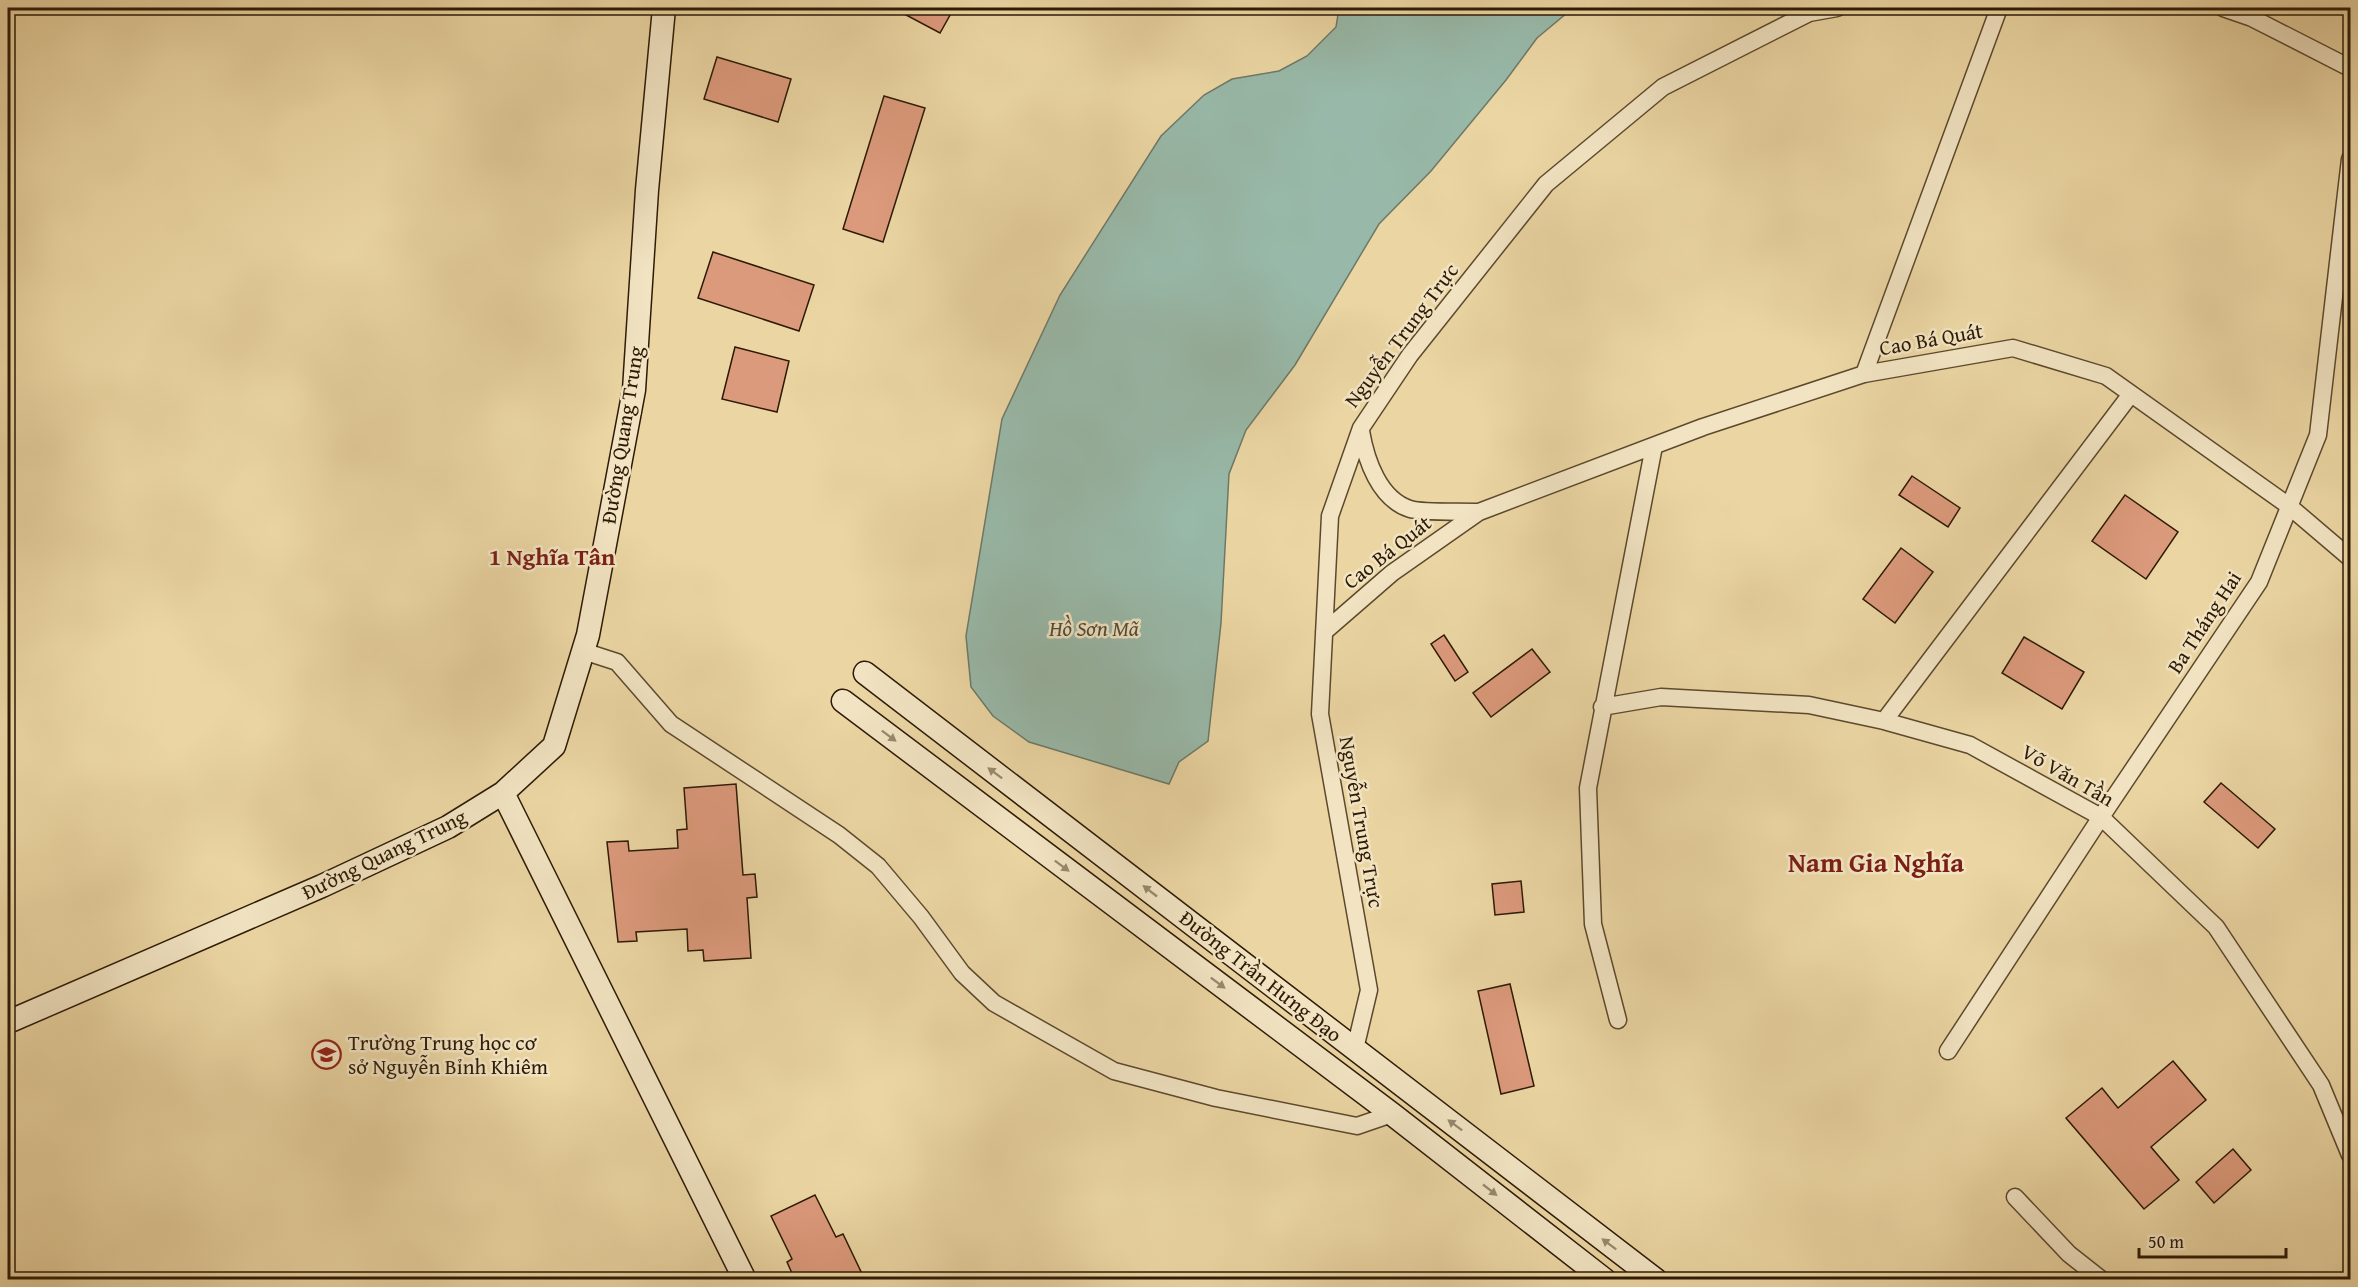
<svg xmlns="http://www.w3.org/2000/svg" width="2358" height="1287" viewBox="0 0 2358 1287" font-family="'Gentium Book Plus',serif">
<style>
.water{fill:#98b9a9;stroke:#6d7968;stroke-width:1.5}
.building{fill:#dc9a7c;stroke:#2d1a06;stroke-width:1.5}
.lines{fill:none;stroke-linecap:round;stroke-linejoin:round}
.street-casing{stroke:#5c492d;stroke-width:19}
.secondary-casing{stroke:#2d1a06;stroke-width:25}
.street{stroke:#f2e4c3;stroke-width:16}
.secondary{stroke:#f2e4c3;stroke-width:22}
.oneway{fill:#99896e}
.labels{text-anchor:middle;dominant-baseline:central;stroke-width:5;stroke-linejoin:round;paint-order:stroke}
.street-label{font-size:21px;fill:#2d1a06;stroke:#f2e4c3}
.poi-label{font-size:21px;fill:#2d1a06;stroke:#f2e4c3;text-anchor:start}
.water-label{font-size:22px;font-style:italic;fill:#4d4a37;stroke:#f2e4c3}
.quarter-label{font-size:24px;font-weight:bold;fill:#7a1f14;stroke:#f2e4c3}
.district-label{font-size:27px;font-weight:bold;fill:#7a1f14;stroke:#f2e4c3}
</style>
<rect width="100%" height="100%" fill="#ebd6a3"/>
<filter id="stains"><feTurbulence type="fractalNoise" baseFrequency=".00333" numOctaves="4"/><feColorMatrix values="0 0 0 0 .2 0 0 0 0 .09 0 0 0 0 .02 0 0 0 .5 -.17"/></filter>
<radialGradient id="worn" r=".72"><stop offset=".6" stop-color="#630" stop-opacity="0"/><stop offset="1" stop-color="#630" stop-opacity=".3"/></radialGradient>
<path class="water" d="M1339 8H1573L1537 38 1506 80 1431 171 1379 224 1295 365 1246 430 1229 474 1221 623 1208 741 1179 762 1169 784 1029 742 993 716 971 687 966 636 1002 419 1060 295 1161 136 1204 95 1232 79 1279 71 1307 56 1336 27Z"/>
<path class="building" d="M893 8H954L940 33Z
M717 57 791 79 778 122 704 99Z
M884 96 925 108 883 242 843 229Z
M713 252 814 285 799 331 698 298Z
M735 347 789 361 777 412 722 399Z
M1912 476 1960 508 1948 527 1899 495Z
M2125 495 2178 532 2146 579 2092 541Z
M1901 548 1933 572 1895 623 1863 599Z
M1444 635 1468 672 1455 681 1431 644Z
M2024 637 2084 672 2062 709 2002 673Z
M1532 649 1550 672 1491 717 1473 693Z
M2221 783 2275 829 2258 848 2204 802Z
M736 784 743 875 755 874 757 897 747 898 751 958 704 961 703 950 688 951 687 929 636 932 637 941 618 942 607 842 628 841 629 851 678 848 677 830 687 829 684 788Z
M1521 881 1524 912 1495 915 1492 884Z
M1510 984 1534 1086 1501 1094 1478 991Z
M2173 1061 2206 1100 2151 1147 2179 1180 2144 1209 2066 1118 2102 1088 2118 1108Z
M2233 1149 2251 1170 2214 1203 2196 1182Z
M815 1195 836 1237 843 1234 865 1280H795L787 1262 792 1259 771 1216Z"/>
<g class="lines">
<defs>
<path id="street" d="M2223 8 2252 18 2350 68
M1864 374 1999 8
M1361 431C1366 460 1379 499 1410 509 1422 513 1464 511 1479 512
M1324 632 1392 573 1479 512 1703 427 1864 374 2013 348 2106 376 2289 506 2350 558
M583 651 617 662 671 724 839 835 878 866 921 917 962 973 994 1003 1114 1071 1216 1098 1357 1126 1392 1114
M1602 707 1661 697 1809 705 1884 721 1970 745 2101 817 2216 927 2321 1085 2350 1155
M1884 721 2131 394
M1618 1020 1593 924 1588 788 1654 446
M1355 1049 1369 990 1320 714 1330 516 1361 428 1410 355 1546 184 1663 87 1809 13 1837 8
M1948 1051 2101 817 2259 582 2318 435 2350 159
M2015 1197 2069 1254 2102 1280"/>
<path id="secondary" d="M865 673 1656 1280
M843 701 1392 1114 1605 1280
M503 793 745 1280
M8 1022 322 886 448 827 503 793 554 746 588 635 634 390 647 190 664 8"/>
</defs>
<use href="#street" class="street-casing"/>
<use href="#secondary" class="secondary-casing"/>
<use href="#street" class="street"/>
<use href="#secondary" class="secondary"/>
</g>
<defs><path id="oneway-solid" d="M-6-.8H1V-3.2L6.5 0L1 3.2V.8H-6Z" transform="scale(1.5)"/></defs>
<g class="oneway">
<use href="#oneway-solid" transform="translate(889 736) rotate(37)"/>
<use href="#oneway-solid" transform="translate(995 773) rotate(-143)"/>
<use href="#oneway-solid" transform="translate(1062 866) rotate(37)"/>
<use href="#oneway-solid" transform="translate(1150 891) rotate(-142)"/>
<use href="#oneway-solid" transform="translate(1218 983) rotate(37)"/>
<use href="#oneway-solid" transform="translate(1455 1125) rotate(-143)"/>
<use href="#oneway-solid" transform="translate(1490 1190) rotate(38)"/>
<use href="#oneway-solid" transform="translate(1609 1244) rotate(-143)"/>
</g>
<defs>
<symbol id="school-ring" viewBox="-11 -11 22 22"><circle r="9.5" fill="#f2e4c3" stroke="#8f2418" stroke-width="1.5"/><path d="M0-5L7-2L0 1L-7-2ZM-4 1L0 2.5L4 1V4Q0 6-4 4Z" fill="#8f2418"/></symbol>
</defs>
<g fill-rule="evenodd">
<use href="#school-ring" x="310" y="1038" width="33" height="33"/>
</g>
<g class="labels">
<g class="street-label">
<text transform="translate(1401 335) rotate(-53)">Nguyễn Trung Trực</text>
<text transform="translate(1931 339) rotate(-10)">Cao Bá Quát</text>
<text transform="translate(622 435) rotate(-81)">Đường Quang Trung</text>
<text transform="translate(1387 552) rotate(-38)">Cao Bá Quát</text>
<text transform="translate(2204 622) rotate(-57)">Ba Tháng Hai</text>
<text transform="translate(2068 775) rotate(30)">Võ Văn Tần</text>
<text transform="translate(1362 822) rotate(80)">Nguyễn Trung Trực</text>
<text transform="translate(384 854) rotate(-26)">Đường Quang Trung</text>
<text transform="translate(1261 976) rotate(38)">Đường Trần Hưng Đạo</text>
</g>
<g class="poi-label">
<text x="348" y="1042">Trường Trung học cơ<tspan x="348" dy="24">sở Nguyễn Bỉnh Khiêm</tspan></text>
</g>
<g class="water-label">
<text x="1094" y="628">Hồ Sơn Mã</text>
</g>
<g class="quarter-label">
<text x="552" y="556">1 Nghĩa Tân</text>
</g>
<g class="district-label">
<text x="1876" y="862">Nam Gia Nghĩa</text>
</g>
</g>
<rect width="2358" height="1287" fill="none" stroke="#ebd6a3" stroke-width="30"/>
<rect x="9" y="9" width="2340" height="1269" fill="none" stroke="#2d1a06" stroke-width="3"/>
<rect x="15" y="15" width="2328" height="1257" fill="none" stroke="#2d1a06" stroke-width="1.5"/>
<path d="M2139 1248v9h147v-9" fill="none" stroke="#2d1a06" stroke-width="3"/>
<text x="2148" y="1248" font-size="18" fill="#2d1a06" stroke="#f2e4c3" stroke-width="4.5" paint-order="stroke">50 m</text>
<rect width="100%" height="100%" filter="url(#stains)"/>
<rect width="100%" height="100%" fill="url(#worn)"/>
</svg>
